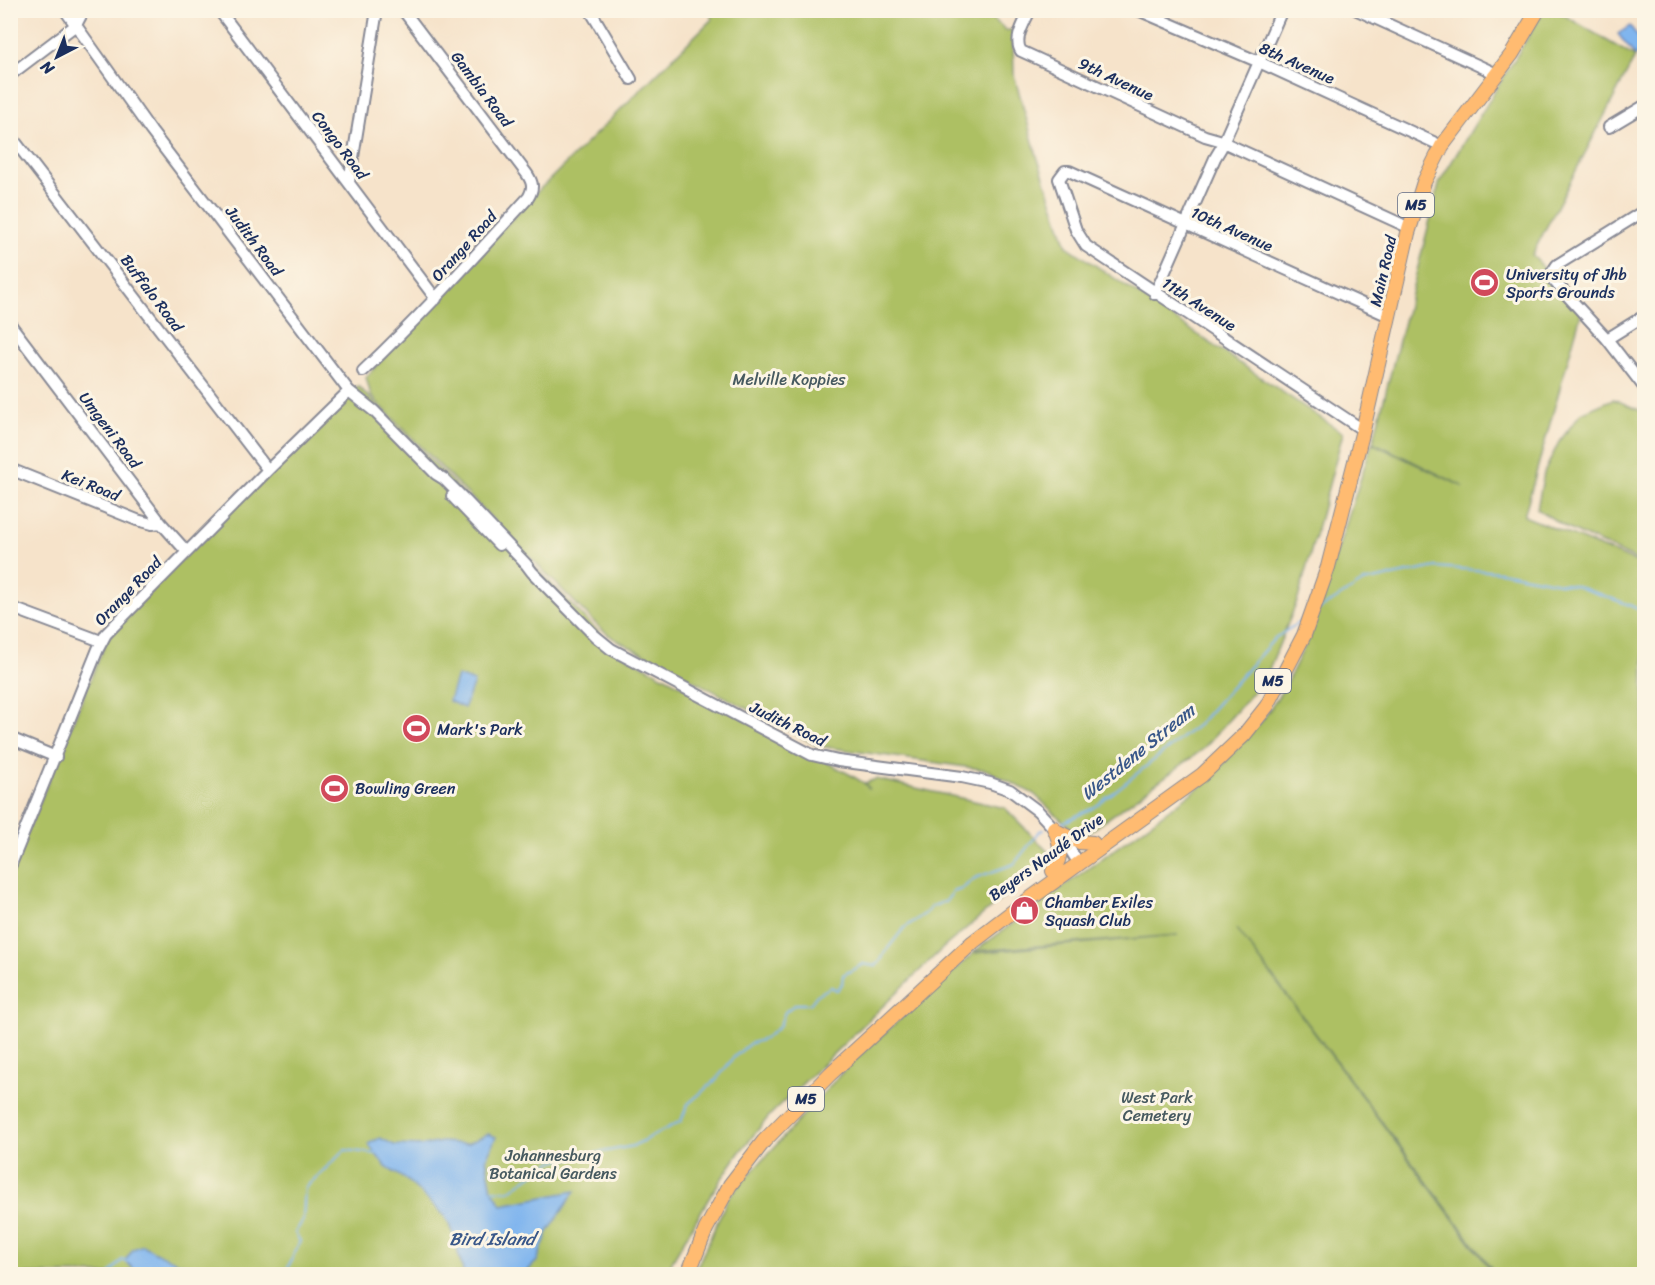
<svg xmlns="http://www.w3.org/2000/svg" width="1655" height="1285" viewBox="0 0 1655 1285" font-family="Sriracha,sans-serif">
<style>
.green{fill:#adc064;stroke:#647861;stroke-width:1.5}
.water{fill:#80b5ee;stroke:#4e72a6;stroke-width:1.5}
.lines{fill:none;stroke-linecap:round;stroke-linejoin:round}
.stream{stroke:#80b5ee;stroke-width:2}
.minor-casing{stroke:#888994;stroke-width:14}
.major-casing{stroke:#888994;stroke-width:16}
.minor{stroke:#fff;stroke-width:10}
.major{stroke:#ffbb71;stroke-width:14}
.labels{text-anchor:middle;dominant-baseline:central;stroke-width:6;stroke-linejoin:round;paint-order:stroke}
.shield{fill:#fcf5e5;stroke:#5e6a86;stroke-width:1.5}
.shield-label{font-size:15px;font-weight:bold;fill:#1b2f5e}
.street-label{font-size:16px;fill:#1b2f5e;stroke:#fcf5e5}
.poi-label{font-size:16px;fill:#1b2f5e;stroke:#fcf5e5;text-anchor:start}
.park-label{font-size:16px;fill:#475a60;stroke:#fcf5e5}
.water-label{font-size:18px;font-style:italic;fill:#395789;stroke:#fcf5e5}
</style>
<rect width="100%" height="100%" fill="#fcf5e5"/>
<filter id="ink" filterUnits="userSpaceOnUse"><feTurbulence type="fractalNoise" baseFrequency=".0167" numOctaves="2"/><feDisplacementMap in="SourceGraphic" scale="12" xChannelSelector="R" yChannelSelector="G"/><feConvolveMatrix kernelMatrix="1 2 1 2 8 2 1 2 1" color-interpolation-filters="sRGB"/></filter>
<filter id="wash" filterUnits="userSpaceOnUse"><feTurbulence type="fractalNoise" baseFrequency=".008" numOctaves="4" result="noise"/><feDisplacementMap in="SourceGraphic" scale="24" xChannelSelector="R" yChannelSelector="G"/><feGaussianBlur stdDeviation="1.35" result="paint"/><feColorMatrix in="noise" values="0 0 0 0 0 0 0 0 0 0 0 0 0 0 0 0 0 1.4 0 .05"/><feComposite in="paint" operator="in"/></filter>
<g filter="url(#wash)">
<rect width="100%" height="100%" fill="#f6e3ca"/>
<path class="green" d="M709 11H984L1006 30 1019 31 1013 42 1014 75 1037 156 1067 246 1343 433 1298 599 1265 679 1202 750 1081 838 1034 794 987 770 818 746 613 638 598 626 371 396 366 377 535 194 712 19Z
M1544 11H1557L1635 57 1532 255 1582 310 1524 516 1644 565V1274H1496L1237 929 1494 1274H694L728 1198 848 1066 974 953 1178 935 975 951 1208 781 1263 720 1284 688 1310 636 1372 443 1464 487 1373 442 1440 181Z
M358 386 618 652 849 774 864 783 869 789 865 783 876 779 1005 808 1052 856 943 948 770 1115 739 1153 712 1193 672 1261 669 1274H11V871L108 637 190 548Z
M1613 399 1644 412V563L1567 528 1537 509 1544 473 1559 442 1581 413Z"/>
<path class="water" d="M1630 26 1644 45V49L1635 56 1618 34Z
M457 676 474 682 464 708 449 701Z
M488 1134 496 1137 486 1159 492 1190 502 1205 575 1191 548 1232 537 1261 524 1274H464L451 1227 444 1215 408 1181 386 1167 368 1144 380 1138 394 1145 421 1146 442 1142 467 1144Z
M143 1245C163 1259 187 1264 209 1274H139L125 1261 133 1249Z"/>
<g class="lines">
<path class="stream" d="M1320 609 1363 582 1436 567 1501 572 1576 586 1627 604 1644 612
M1062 823 1095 807 1199 724 1275 638 1303 620
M489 1190 509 1191 551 1162 633 1146 681 1121 688 1104 716 1080 734 1057 749 1044 764 1039 779 1027 785 1012 795 1004H810L817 995 831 987 837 990 842 984 843 975 863 964 875 966 880 962 885 952 904 928 926 913 931 907 946 901 953 892 962 889 975 878 1014 864 1040 831 1044 830
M110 1274 122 1260 127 1262
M285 1274 300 1241 295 1233 303 1220 305 1188 345 1150 377 1154"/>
</g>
</g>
<g filter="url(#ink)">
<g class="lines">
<defs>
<path id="minor" d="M65 10 151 131 349 391 374 411 436 474 444 479 466 501 526 564 532 572 595 636 611 649 812 755 838 761 962 777 990 783 1010 790 1038 811 1063 838 1079 864
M219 10 436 299
M590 10 631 79
M1030 10C1025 22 1013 39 1021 51L1205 136 1219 140
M1138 10 1259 62 1442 146
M1357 10 1497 74
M10 75 76 25 84 10
M1609 127 1644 106
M10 135 268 470
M1224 141 1282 10
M1225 143 1410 228
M349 182 377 10
M1644 211 1557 265 1551 274 1554 281 1607 339 1644 387
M1155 294 1215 158 1221 148
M10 324 161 523 187 552
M1607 339 1644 316
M363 371C421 316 474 257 528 198 534 188 533 183 527 174L403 10
M1363 430 1086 246 1076 230 1059 179 1065 171H1069L1389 316
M10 469 137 520 152 524 161 523
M452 496 499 545
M10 607 101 641
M10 738 56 757
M10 867 98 649 106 634 268 470 349 391"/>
<path id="major" d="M1058 832 1079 842 1093 843
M1053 871C1062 856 1062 844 1054 828
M688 1274 706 1229 730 1185 764 1141 830 1074 973 942 1020 906 1202 775 1244 735 1267 706 1304 635 1328 567 1363 430 1408 233 1424 182 1442 146 1512 54 1538 10"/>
</defs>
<use href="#minor" class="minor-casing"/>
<use href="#major" class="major-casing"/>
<use href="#minor" class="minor"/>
<use href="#major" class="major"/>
</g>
</g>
<defs>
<symbol id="stadium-disc" viewBox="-11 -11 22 22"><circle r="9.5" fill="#d1495b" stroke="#fcf5e5"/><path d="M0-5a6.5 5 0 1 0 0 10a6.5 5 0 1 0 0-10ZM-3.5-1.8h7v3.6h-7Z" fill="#fff"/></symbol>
<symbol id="shop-disc" viewBox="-11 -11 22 22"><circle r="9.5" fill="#d1495b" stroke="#fcf5e5"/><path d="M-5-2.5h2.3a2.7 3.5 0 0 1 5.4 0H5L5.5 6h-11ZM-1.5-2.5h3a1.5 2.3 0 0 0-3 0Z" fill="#fff"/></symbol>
</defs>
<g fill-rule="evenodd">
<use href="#stadium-disc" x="1468" y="266" width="33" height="33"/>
<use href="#stadium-disc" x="400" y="712" width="33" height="33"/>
<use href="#stadium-disc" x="318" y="772" width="33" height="33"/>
<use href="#shop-disc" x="1008" y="894" width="33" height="33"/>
</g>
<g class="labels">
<g class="shield">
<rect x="1398" y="193" width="36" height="24" rx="4.5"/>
<rect x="1255" y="669" width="36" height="24" rx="4.5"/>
<rect x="788" y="1087" width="36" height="24" rx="4.5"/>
</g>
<g class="shield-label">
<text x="1416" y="205">M5</text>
<text x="1273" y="681">M5</text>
<text x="806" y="1099">M5</text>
</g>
<g class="street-label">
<text transform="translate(1297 63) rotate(24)">8th Avenue</text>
<text transform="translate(1116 79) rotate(25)">9th Avenue</text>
<text transform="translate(482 89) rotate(53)">Gambia Road</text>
<text transform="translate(340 145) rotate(53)">Congo Road</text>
<text transform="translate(1232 229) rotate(24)">10th Avenue</text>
<text transform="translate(254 241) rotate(53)">Judith Road</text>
<text transform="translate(464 246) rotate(-48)">Orange Road</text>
<text transform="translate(1383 271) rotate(-77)">Main Road</text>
<text transform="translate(152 293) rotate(53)">Buffalo Road</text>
<text transform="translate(1199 304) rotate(33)">11th Avenue</text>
<text transform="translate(110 430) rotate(53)">Umgeni Road</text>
<text transform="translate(91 485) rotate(22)">Kei Road</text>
<text transform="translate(128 591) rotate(-46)">Orange Road</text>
<text transform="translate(788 724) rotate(26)">Judith Road</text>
<text transform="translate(1046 857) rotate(-36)">Beyers Naudé Drive</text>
</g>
<g class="poi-label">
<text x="1506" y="274">University of Jhb<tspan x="1506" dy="18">Sports Grounds</tspan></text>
<text x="437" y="729">Mark's Park</text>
<text x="355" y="788">Bowling Green</text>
<text x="1045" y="902">Chamber Exiles<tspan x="1045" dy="18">Squash Club</tspan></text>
</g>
<g class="park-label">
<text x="789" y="379">Melville Koppies</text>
<text x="1157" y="1097">West Park<tspan x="1157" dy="18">Cemetery</tspan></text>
<text x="553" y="1155">Johannesburg<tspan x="553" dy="18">Botanical Gardens</tspan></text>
</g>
<g class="water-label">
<text transform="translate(1138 752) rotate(-39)">Westdene Stream</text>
<text x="492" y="1239">Bird Island</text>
</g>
</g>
<rect width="1655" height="1285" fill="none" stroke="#fcf5e5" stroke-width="36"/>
<g transform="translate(57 57) rotate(222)" stroke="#fcf5e5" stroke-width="4.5" paint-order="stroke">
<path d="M0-4.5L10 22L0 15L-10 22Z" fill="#1b2f5e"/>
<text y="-9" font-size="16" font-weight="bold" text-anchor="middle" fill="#1b2f5e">N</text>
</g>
</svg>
